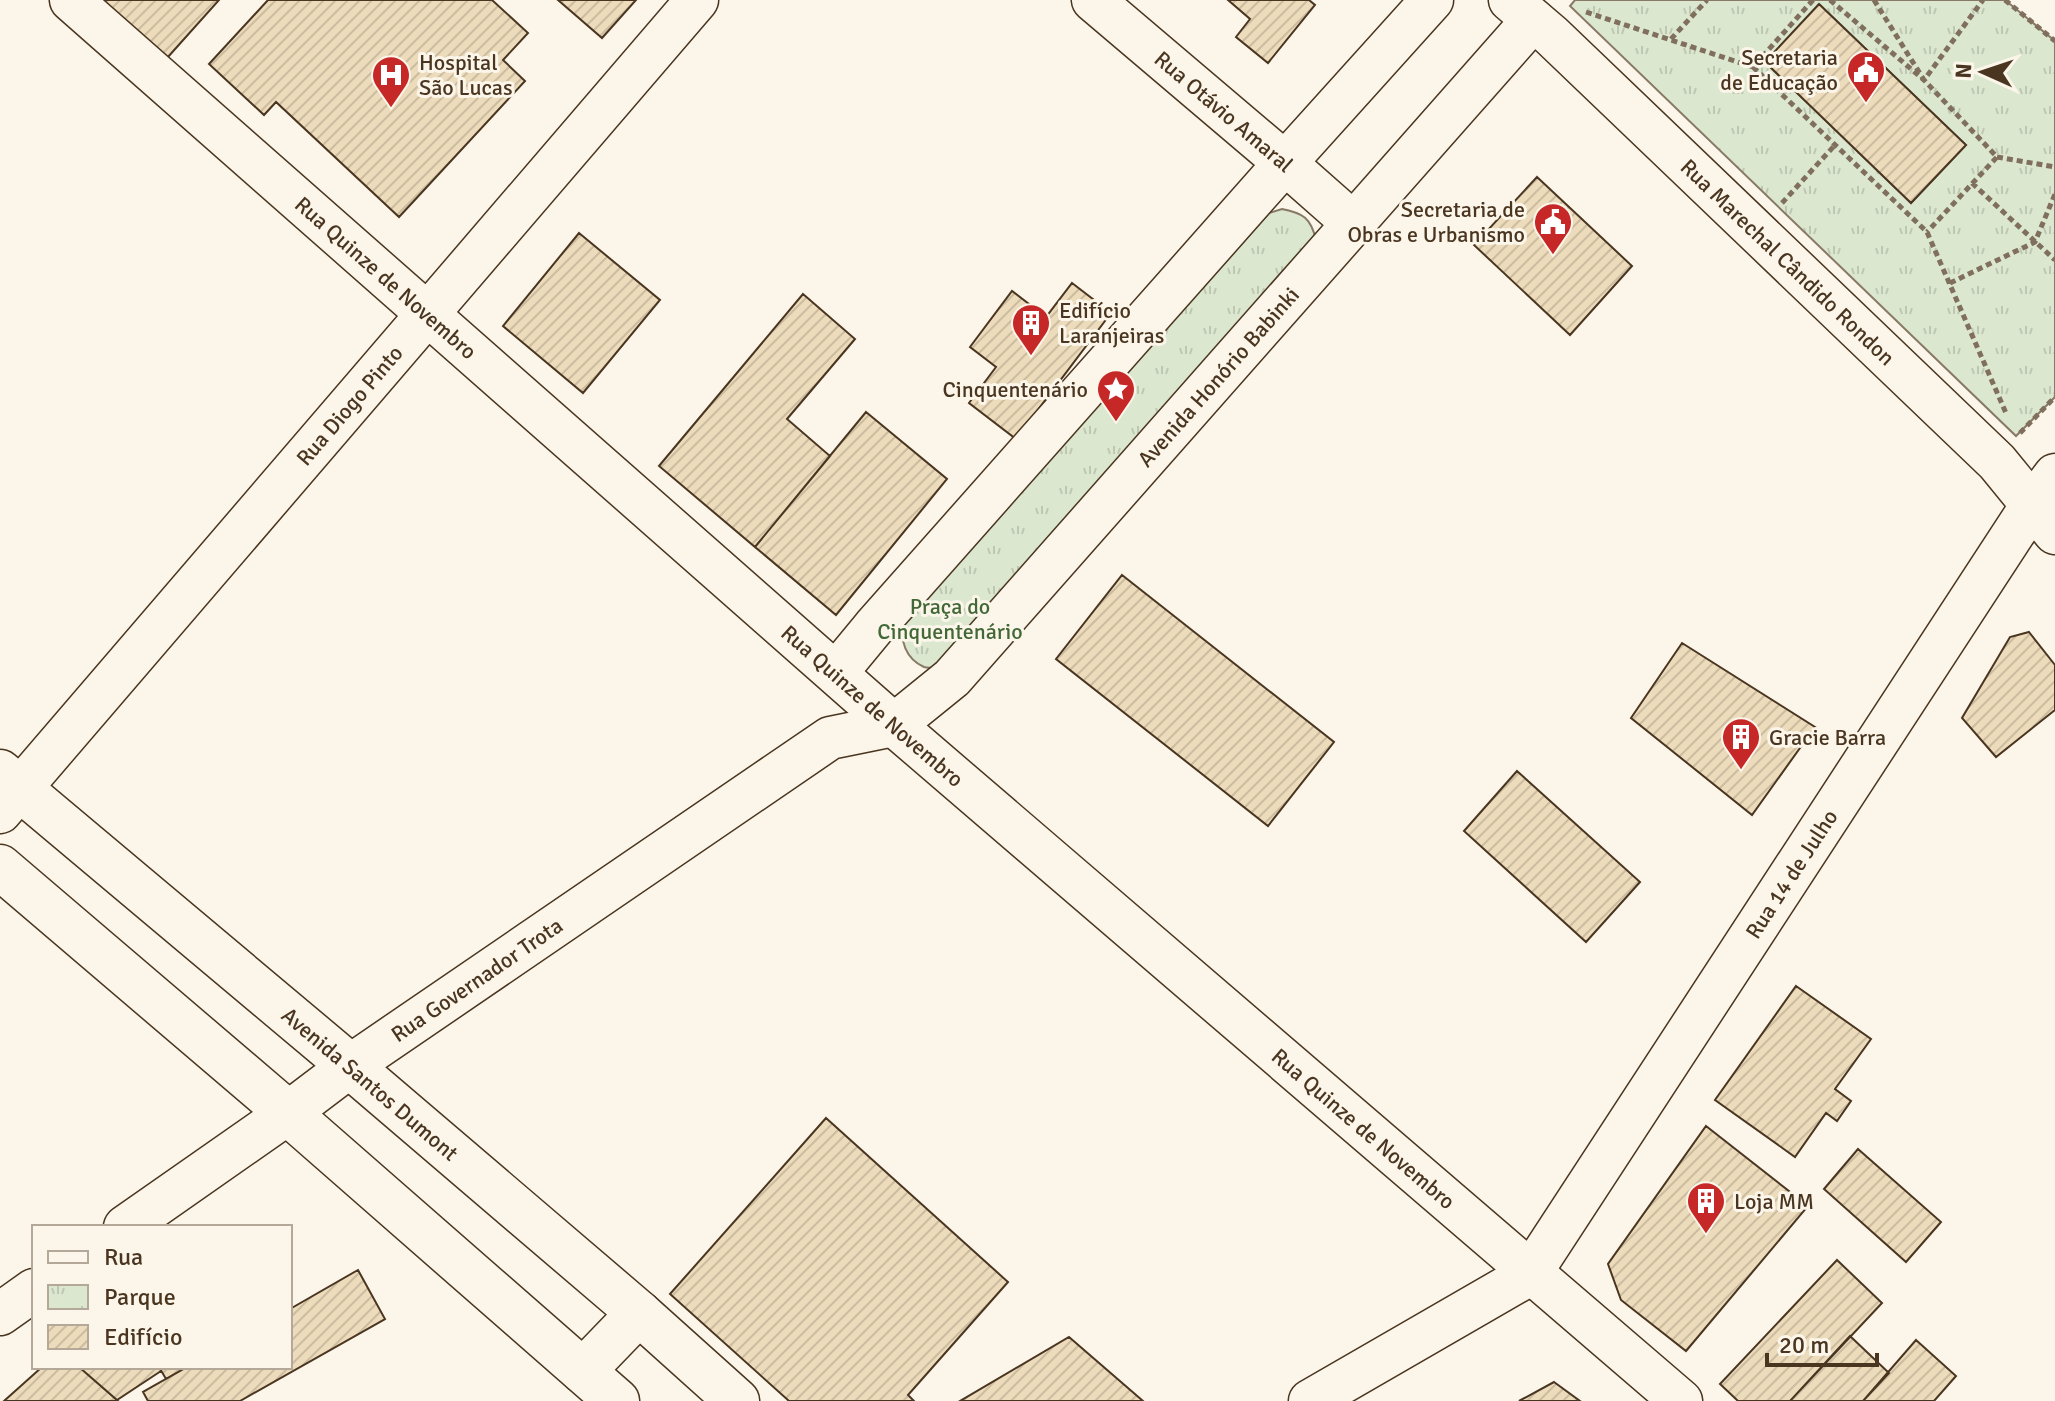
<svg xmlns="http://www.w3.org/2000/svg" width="2055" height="1401" viewBox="0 0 2055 1401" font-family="Signika,sans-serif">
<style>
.park{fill:url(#park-tufts);stroke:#887966;stroke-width:2;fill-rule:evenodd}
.building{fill:url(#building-hatch);stroke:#4a3520;stroke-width:2}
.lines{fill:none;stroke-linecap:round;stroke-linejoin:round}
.minor-casing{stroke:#4a3520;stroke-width:45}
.major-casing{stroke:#4a3520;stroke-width:47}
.path{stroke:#7f6f5c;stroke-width:5;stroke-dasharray:6 4;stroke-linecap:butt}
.minor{stroke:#fbf6e9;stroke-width:42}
.major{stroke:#fbf6e9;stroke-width:44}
.labels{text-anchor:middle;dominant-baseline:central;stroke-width:6;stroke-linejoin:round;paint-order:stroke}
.poi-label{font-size:22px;fill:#4a3520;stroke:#fbf6e9;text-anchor:start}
.street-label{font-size:22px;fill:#4a3520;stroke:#fbf6e9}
.park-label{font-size:22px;fill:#436837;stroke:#fbf6e9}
</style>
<defs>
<pattern id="park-tufts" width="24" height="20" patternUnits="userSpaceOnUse" patternTransform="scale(2)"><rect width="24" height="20" fill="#dce7d0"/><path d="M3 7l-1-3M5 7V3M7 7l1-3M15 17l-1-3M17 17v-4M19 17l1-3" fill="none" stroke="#bec7b2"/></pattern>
<pattern id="building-hatch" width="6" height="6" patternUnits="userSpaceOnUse" patternTransform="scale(2)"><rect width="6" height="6" fill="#ecdcbc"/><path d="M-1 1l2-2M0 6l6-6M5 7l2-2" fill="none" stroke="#ccbda1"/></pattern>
</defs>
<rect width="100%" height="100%" fill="#fbf6e9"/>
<path class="park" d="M1575 0H2005L2055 41V397L2016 436 1570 6ZM1820 5 1966 145 1911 203 1765 62Z
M1282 209C1303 213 1311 218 1316 240L937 668C933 668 928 668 924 667 906 659 899 640 904 623L1269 213Z"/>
<path class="building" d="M86 0H219L159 67Z
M268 0H492L528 33 503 60 525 81 399 217 276 102 264 115 209 64Z
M558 0H636L602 38Z
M1228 0H1309L1315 5 1268 63 1236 37 1250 19Z
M1819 4 1966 145 1911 203 1765 62Z
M1537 177 1632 266 1570 335 1474 245Z
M579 233 660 300 583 393 503 326Z
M1072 283 1111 313 1016 439 969 403 996 367 970 347 1012 291 1046 317Z
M803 294 855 339 787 419 830 456 755 547 659 466Z
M866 412 947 479 836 615 755 547Z
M1122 575 1334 742 1268 826 1056 659Z
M2029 632 2055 665V710L1996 757 1962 718 2010 637Z
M1682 643 1815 727 1752 815 1631 718Z
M1517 771 1640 882 1586 942 1464 831Z
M1796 986 1871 1039 1835 1089 1851 1101 1837 1121 1826 1113 1795 1157 1715 1100Z
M826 1118 1008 1282 908 1395 914 1401H789L670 1294Z
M1706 1126 1808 1206 1686 1351 1621 1300 1608 1264Z
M1858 1149 1941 1222 1906 1262 1824 1189Z
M1837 1260 1882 1303 1790 1401H1738L1720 1384Z
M358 1270 385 1319 240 1401H148L143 1392 187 1367H290V1309Z
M1850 1336 1889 1373 1863 1401H1790Z
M1069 1337 1143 1401H960Z
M1916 1340 1956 1376 1934 1401H1863Z
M42 1367H79L118 1401H4Z
M79 1367H159L161 1371 117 1400Z
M159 1367H187L166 1379Z
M1554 1382 1580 1401H1519Z"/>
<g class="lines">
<defs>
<g id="minor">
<path id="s1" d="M71 0 894 725 1681 1401"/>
<path id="s2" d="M1093 0 1285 163 1353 223"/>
<path id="s3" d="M1510 0 1551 35 1997 462 2055 533"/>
<path d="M836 673 874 627 1285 163 1432 0"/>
<path id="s4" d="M0 812 697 0"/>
<path id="s5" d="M125 1227 288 1113 350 1066 830 738 894 725 952 678 1533 20"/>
<path d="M0 1314 34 1290"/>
<path id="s6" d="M1310 1401 1530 1274 2032 505 2055 475"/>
</g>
<g id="major">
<path id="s7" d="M0 772 350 1066 639 1313 737 1401"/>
<path d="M0 867 288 1113 617 1401"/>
<path d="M583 1371 639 1313"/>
</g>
</defs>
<use href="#minor" class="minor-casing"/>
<use href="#major" class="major-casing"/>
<path class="path" d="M1813 0 1753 67 1927 232 2006 413
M1830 0 1924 80 1997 157 1927 232
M1874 0 1924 80 1983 0
M2005 0 2055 41
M1586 12 1753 67
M1671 39 1707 0
M1997 157 2055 167
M1972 183 2055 260
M1782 203 1835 145
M1950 283 2035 242 2055 194
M2020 433 2055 397"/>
<use href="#minor" class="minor"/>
<use href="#major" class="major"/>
</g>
<defs>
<symbol id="civic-pin" viewBox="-11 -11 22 30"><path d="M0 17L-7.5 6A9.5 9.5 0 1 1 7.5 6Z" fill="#c62828" stroke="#fbf6e9"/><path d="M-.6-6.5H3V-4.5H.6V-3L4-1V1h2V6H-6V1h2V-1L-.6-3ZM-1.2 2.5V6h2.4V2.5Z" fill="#fff"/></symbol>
<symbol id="hospital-pin" viewBox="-11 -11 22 30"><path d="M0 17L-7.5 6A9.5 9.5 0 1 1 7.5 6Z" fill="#c62828" stroke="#fbf6e9"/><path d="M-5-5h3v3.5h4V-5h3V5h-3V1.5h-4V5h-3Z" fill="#fff"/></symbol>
<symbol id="building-pin" viewBox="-11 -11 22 30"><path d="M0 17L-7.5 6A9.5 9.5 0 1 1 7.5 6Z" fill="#c62828" stroke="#fbf6e9"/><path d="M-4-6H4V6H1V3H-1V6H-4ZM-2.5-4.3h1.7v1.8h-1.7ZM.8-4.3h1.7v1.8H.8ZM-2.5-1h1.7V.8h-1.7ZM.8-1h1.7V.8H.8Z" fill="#fff"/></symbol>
<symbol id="sight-pin" viewBox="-11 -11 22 30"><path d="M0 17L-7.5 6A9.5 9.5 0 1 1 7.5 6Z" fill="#c62828" stroke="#fbf6e9"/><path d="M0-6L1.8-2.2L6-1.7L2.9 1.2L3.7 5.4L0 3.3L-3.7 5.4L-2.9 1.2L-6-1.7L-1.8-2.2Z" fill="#fff"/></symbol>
</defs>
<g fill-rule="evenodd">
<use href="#civic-pin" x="1844" y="48" width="44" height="60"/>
<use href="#hospital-pin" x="369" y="53" width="44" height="60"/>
<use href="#civic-pin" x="1531" y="200" width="44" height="60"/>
<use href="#building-pin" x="1009" y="301" width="44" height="60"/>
<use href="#sight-pin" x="1094" y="367" width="44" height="60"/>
<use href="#building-pin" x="1719" y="715" width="44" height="60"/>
<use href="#building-pin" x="1684" y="1179" width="44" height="60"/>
</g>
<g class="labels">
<g class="poi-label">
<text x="1838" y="57" text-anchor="end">Secretaria<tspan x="1838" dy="25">de Educação</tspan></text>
<text x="419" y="62">Hospital<tspan x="419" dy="25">São Lucas</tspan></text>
<text x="1525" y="209" text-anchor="end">Secretaria de<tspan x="1525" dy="25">Obras e Urbanismo</tspan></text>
<text x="1059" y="310">Edifício<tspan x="1059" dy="25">Laranjeiras</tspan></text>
<text x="1088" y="389" text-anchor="end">Cinquentenário</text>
<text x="1769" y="737">Gracie Barra</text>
<text x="1734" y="1201">Loja MM</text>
</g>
<g class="street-label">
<text stroke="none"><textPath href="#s2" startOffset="172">Rua Otávio Amaral</textPath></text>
<text stroke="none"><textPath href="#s3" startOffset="382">Rua Marechal Cândido Rondon</textPath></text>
<text stroke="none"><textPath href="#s1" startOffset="420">Rua Quinze de Novembro</textPath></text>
<text stroke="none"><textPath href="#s5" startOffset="1400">Avenida Honório Babinki</textPath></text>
<text stroke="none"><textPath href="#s4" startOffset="536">Rua Diogo Pinto</textPath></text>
<text stroke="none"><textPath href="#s1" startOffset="1068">Rua Quinze de Novembro</textPath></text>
<text stroke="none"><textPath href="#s6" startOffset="732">Rua 14 de Julho</textPath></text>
<text stroke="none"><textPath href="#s5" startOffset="430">Rua Governador Trota</textPath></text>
<text stroke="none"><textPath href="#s7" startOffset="484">Avenida Santos Dumont</textPath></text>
<text stroke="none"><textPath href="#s1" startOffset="1716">Rua Quinze de Novembro</textPath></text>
</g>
<g class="park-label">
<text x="950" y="606">Praça do<tspan x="950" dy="25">Cinquentenário</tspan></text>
</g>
</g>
<rect x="32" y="1225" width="260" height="144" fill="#fbf6e9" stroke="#b4a999" stroke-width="2"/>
<rect x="48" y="1251" width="40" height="12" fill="#fbf6e9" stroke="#b4a999" stroke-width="2"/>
<text x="104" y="1265" font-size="24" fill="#4a3520">Rua</text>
<rect x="48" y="1285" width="40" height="24" fill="url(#park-tufts)" stroke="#b4a999" stroke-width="2"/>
<text x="104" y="1305" font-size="24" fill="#4a3520">Parque</text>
<rect x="48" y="1325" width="40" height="24" fill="url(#building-hatch)" stroke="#b4a999" stroke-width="2"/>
<text x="104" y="1345" font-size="24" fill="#4a3520">Edifício</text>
<g transform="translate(1983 72) rotate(273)" stroke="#fbf6e9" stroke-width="6" paint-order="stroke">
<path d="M0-6L14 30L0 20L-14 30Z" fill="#4a3520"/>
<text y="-12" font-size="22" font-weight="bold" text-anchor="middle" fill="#4a3520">N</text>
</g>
<path d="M1767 1353v12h110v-12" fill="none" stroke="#4a3520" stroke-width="4"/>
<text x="1779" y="1353" font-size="24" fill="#4a3520" stroke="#fbf6e9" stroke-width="6" paint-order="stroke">20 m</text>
</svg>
